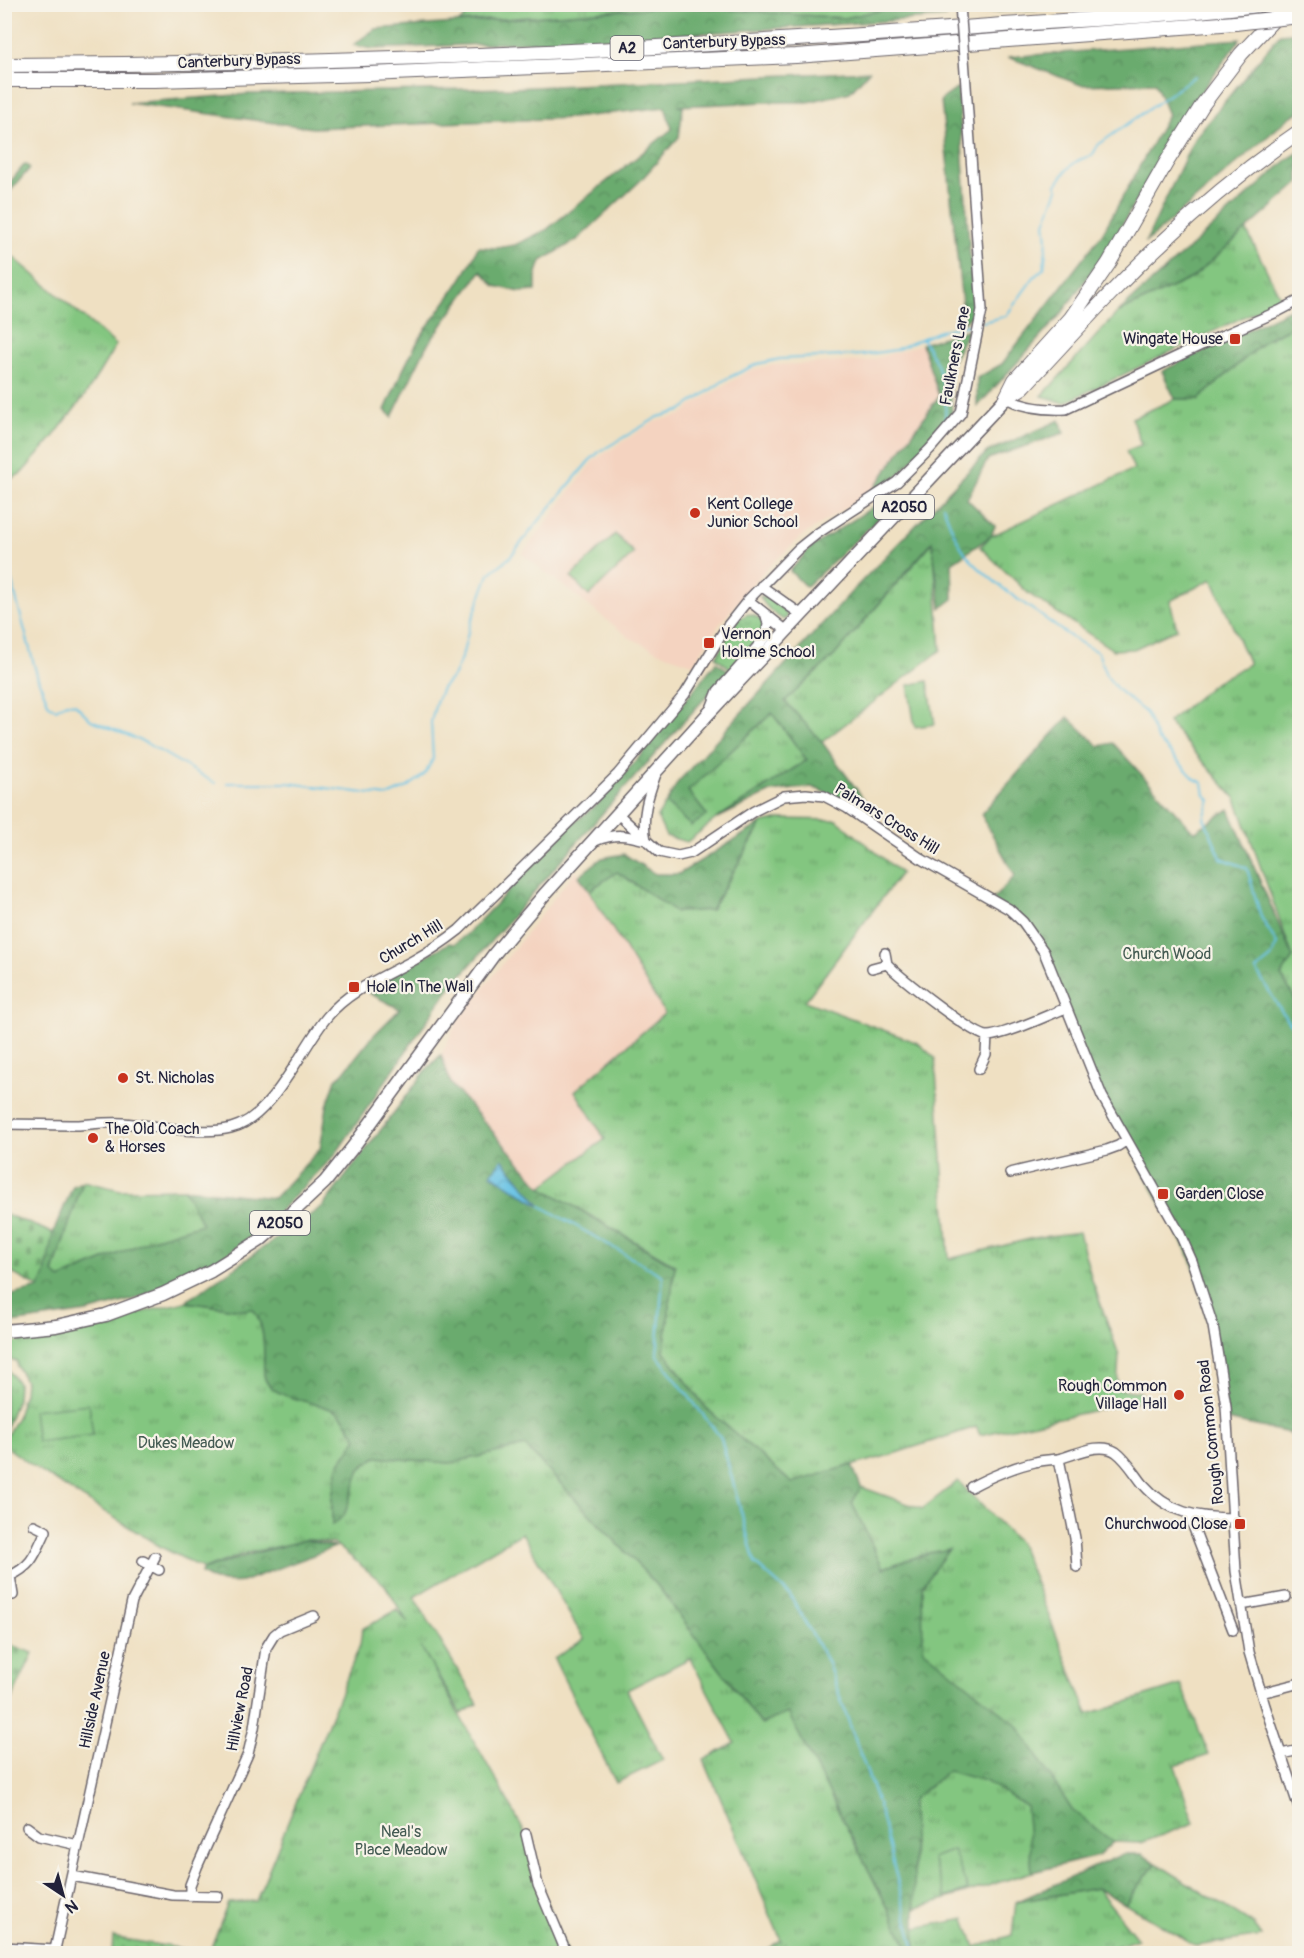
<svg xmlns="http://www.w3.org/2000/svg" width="1304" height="1958" viewBox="0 0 1304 1958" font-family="Pangolin,sans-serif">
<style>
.built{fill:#f4d3c0}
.grass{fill:url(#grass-tufts);stroke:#52745e;stroke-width:1.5}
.forest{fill:url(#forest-crowns);stroke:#466654;stroke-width:1.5}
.cemetery{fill:url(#cemetery-stones);stroke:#52745e;stroke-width:1.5}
.garden{fill:url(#garden-dots);stroke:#52745e;stroke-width:1.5}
.pitch{fill:#83c680;stroke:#52745e;stroke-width:1.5}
.water{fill:url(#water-waves);stroke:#447290;stroke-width:1.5}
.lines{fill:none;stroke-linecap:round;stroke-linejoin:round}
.stream{stroke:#67c3e5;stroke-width:2}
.minor-casing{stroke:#6a646a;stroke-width:12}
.major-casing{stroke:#6a646a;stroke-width:15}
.highway-casing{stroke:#6a646a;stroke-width:16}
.minor{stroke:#fff;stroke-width:9}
.major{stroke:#fff;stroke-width:12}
.highway{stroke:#fff;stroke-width:14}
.minor-bridge-casing{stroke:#6a646a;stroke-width:12;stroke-linecap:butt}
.highway-bridge-casing{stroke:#6a646a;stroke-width:16;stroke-linecap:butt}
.minor-bridge{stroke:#fff;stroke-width:9}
.highway-bridge{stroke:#fff;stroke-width:14}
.poi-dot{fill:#c8321e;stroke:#f7f3e8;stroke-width:2}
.labels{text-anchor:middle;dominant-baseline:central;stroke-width:4.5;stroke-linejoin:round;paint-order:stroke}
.shield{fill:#f7f3e8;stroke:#62616f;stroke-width:1.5}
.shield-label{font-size:15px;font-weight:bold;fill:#22223b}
.street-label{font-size:16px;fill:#22223b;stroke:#f7f3e8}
.poi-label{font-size:16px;fill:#22223b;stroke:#f7f3e8;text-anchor:start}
.park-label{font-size:16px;fill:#445b53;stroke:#f7f3e8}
</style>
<defs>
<pattern id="grass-tufts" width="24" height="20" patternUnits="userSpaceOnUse" patternTransform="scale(1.5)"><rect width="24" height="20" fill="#83c680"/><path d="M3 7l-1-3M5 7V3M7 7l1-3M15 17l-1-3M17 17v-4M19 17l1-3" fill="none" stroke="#6ba06a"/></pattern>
<pattern id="forest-crowns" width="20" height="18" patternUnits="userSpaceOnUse" patternTransform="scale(1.5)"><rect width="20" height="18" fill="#6aab6e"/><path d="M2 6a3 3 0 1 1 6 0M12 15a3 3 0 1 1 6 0" fill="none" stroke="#578b5c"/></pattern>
<pattern id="cemetery-stones" width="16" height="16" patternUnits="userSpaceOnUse" patternTransform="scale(1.5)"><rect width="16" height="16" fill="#83c680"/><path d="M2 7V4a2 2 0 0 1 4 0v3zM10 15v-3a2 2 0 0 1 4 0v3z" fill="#6ba06a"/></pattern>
<pattern id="garden-dots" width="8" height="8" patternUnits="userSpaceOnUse" patternTransform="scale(1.5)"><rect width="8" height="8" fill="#83c680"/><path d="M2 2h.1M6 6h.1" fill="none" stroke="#6ba06a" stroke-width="1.8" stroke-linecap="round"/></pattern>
<pattern id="water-waves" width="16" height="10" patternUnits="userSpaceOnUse" patternTransform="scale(1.5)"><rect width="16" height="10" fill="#67c3e5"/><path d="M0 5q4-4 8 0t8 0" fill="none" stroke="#59a7c5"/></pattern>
</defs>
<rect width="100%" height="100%" fill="#f7f3e8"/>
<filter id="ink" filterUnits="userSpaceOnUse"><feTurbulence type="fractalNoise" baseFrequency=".0167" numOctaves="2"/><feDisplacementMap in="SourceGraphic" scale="12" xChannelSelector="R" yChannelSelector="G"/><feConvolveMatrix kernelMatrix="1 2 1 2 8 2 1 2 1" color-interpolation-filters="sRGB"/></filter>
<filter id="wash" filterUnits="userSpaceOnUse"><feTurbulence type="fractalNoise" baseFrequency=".008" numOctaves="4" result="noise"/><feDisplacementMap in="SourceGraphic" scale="24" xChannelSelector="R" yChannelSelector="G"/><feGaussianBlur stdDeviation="1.35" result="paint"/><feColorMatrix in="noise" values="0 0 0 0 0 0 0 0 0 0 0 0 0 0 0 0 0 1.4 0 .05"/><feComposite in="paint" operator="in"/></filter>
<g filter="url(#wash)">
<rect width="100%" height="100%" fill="#efe0c2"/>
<path class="built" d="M922 344 939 396 872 491 802 536 764 571 719 625 693 664 666 655 630 638 522 554 594 460 654 422 681 415 696 403 750 370 773 365 868 361Z
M576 870 666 1013 575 1091 605 1139 541 1187 451 1084 441 1055 457 1022Z"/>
<path class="grass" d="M480 4 903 5 845 18 676 6 459 22Z
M1246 229 1281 299 1064 403 1042 396 1117 313 1192 278Z
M5 250 116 345 86 394 53 437 22 473 5 482Z
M1299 323V1006L1281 976 1293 957 1236 799 1168 722 1216 682 1249 664 1212 579 1170 601 1177 629 1134 649 1113 650 1029 594 980 547 991 536 1134 469 1126 451 1141 445 1132 418 1175 399H1199L1267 339Z
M933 542 941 650 822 742 784 702 834 656Z
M761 596 776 601 788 616 784 620C773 614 766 608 760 597Z
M748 614C786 621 742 658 732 670L716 657 738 619Z
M772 713 807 760 716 819 687 842 666 836 657 817 666 803 691 826 707 815 688 791Z
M781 819 837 820 901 873 805 1001 918 1043 935 1058 949 1259 1034 1238 1079 1232 1092 1280 1119 1355 1117 1389 1140 1392 1143 1400 980 1435 976 1427 890 1455 792 1483 706 1408 664 1351 675 1265 541 1187 605 1139 575 1091 665 1013 589 891 617 872 676 912 711 910 762 823Z
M83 1181 120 1190 184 1189 203 1224 152 1240 60 1279 53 1273Z
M185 1302 243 1310 253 1308C263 1322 264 1341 264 1357 264 1366 262 1377 268 1384 282 1401 319 1400 337 1412 345 1417 352 1430 357 1438L338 1466 332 1496V1524L344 1515 360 1469 376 1457 450 1463 525 1446 657 1585 761 1724 788 1712 911 1953H761L781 1940 704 1760 735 1743 690 1658 627 1690 663 1760 616 1783 554 1659 584 1639 522 1533 414 1597 478 1704 461 1714 421 1647 514 1812 529 1842 531 1862 567 1953H209L228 1903 256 1901 360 1645 362 1629 397 1610 408 1623 385 1585 335 1544 306 1539 291 1544 247 1553 204 1569 161 1547 41 1472 8 1448 5 1444V1439L17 1417 24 1393 25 1381 17 1366V1361L5 1360 4 1345Z
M5 1366 18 1383 17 1399 5 1430Z
M958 1481 1020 1544 1088 1714 1181 1685 1209 1755 1175 1766 1194 1823 1141 1843 1113 1842 1098 1856 1032 1872 914 1909 900 1791 835 1656 948 1550 929 1553 883 1568 852 1503 861 1487 922 1509Z
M1156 1863 1254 1925 1262 1936 1196 1946 1125 1904Z
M1097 1888 1138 1939 1097 1953 916 1954 915 1928 965 1919 975 1947 1012 1935 1016 1902Z"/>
<path class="forest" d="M945 5 946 17 647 37 372 49 353 45 375 29 676 6 845 18 903 5Z
M972 5V4L1085 5 1077 7 974 13Z
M1299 32V112L1290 117 1145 243 1194 139 1280 34Z
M1240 39 1187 111 1113 241 1062 313 977 407V378L1002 364 1102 234 1168 115 1155 83 1081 85 1008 57Z
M869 71 850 92 808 102H766L678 106 683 107 679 137 640 181 577 240 541 261 536 276V291L520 292 495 286 481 271 426 347 392 417 385 410C397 384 408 355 425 330 444 303 465 279 478 247L497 248 515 245 546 230 672 129 665 107 572 118 313 128 129 103 249 94 512 88Z
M958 88 974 314 964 323 941 100Z
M1299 152V183L1192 278 1117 313 1288 159Z
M25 164 30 168 5 197V188Z
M1299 305V323L1267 339 1199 399H1175L1162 371Z
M969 329 949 368 952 415 897 477 872 491 939 396 922 344Z
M1060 420 1064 433 988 459 967 499 995 526 991 536 952 563 953 599 941 608 932 542 834 656 785 701 822 742 874 813 812 787 771 792 716 819 807 760 772 713 688 791 707 815 691 826 666 803 678 782 855 588 987 452Z
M882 501 888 510 806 587 790 571 810 548Z
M716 662 729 671 601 815 446 993 335 1155 262 1229 223 1257 180 1280 135 1299 87 1312 5 1324V1297L39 1288 53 1233 73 1186 83 1181 53 1272 60 1279 152 1239 202 1224 184 1189 274 1198 320 1149 327 1106 336 1079 343 1073 372 1037 400 1009 369 993 384 979 449 943 454 944 467 934 572 824 598 804 647 748Z
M1068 717 1099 746 1113 743 1194 832 1229 809 1293 957 1281 976 1299 1006V1450L1290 1433 1227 1420 1222 1379 1192 1261 1102 1096 1032 933 993 899 1015 876 981 814Z
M762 823 711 910 676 912 617 872 589 891 579 876 602 858 624 854 655 874H679Z
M441 1055 451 1084 541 1187 675 1266 664 1351 706 1408 792 1483 852 1465 861 1487 852 1503 883 1568 929 1553 949 1549 922 1586 923 1649 1018 1726 1072 1810 1113 1842 1098 1856 1032 1872 1026 1806 985 1781 948 1771 912 1800 916 1953H911L788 1713 761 1724 657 1585 525 1446 450 1463 376 1457 360 1469 344 1516 332 1525V1496L338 1466 357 1438C351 1430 345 1417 337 1412 318 1401 282 1401 268 1384 262 1377 264 1366 264 1357 264 1341 263 1322 253 1309L243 1310 185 1302 323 1206 427 1069Z
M306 1540 335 1547 242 1582C226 1584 214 1582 201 1574L202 1570 251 1554Z
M1123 1854H1141L1156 1863 1125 1904 1097 1888 1016 1902Z"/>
<path class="cemetery" d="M5 1214 53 1233 45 1275 39 1288 5 1269Z
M5 1643 33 1653 5 1714 4 1643Z"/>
<path class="garden" d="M113 1937 117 1938 197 1951 196 1954 112 1953Z"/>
<path class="pitch" d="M615 534 634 553 589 596 571 577Z
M928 681 935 724 915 727 908 685Z
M89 1404 93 1435 37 1442 33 1410Z
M953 1850 968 1890 946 1898 932 1858Z"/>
<path class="water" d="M502 1159 541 1206 491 1174Z"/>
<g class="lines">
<path class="stream" d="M983 322 1006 316 1034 277 1044 268 1047 240 1045 223 1058 189 1056 185C1066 170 1073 159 1092 156L1098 145 1195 76
M922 338 937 364 946 394 945 426
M943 506C950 524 957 544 970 559 990 580 1015 598 1039 614 1058 628 1076 642 1098 652L1106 675 1118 690 1146 713 1157 739 1195 779 1203 783 1205 795 1210 800 1204 818 1221 858 1247 868 1261 917 1277 944 1271 958 1256 970 1287 1020 1300 1033
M4 554 38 679 49 705 56 709 66 703 75 704 91 720 146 743 215 783
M227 783H288L387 796 408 787 424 775 433 759 431 722 436 702 442 688 454 675 463 653 469 628 489 574 509 558 538 522 589 461 599 452 658 417 680 411 726 379 757 364 780 359 862 355 895 350 942 330 975 324
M541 1206 663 1276 657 1355 721 1438 755 1563 790 1595 827 1661 878 1803 916 1954"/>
</g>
</g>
<g filter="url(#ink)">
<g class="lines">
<defs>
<path id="minor" d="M960 4 961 19
M1006 398C1024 408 1045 410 1066 409L1210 341 1279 311 1300 300
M761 586 802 615
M748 600 787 631
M712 706 718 691 766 637 768 624 766 616
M618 814 659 852 678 856 691 853 754 811 784 796 806 794 824 796 847 808 923 860 1009 909 1023 922 1044 952 1102 1096 1179 1232 1192 1261 1213 1326 1226 1406 1236 1571 1249 1652 1265 1706 1300 1811
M595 841C616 833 625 835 646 840 641 817 648 796 656 774
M887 964C900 977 974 1036 988 1036 1006 1035 1048 1015 1066 1008
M872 968 887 964 885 953
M979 1069 986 1054 987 1036
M4 1124C29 1124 53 1125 77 1125 92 1124 108 1122 123 1123 155 1125 200 1136 231 1128 273 1118 301 1048 327 1017 349 990 385 976 414 960 430 951 445 941 459 930L618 774 685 694 725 629 748 600 798 549 818 533 897 482 930 449 961 413 982 310 964 58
M1010 1173 1107 1150 1118 1146 1127 1140
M1059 1459 1075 1538 1077 1567
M971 1487C989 1477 1016 1466 1035 1462 1043 1460 1051 1460 1058 1459 1075 1455 1100 1441 1116 1452 1127 1460 1135 1474 1143 1484 1168 1513 1197 1518 1234 1518
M1188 1513 1233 1630
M143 1561 159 1570
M4 1568 10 1576 13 1595
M10 1576C33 1565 35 1554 46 1531L34 1525
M1241 1605 1286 1597
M1261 1693 1300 1683
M1281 1754 1300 1750
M27 1827 39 1836 78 1845
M526 1834 538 1885 567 1954
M72 1876 173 1895 218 1896
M190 1896V1885L197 1867 248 1754 254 1728 266 1648 274 1635 280 1630 314 1616
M4 1947 55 1950
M54 1954 132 1601 155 1557"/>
<path id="major" d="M4 1331 56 1326 106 1315 163 1294 211 1271 259 1241 295 1210 325 1182 353 1147 495 953 544 895 708 714 1006 398"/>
<path id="highway" d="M4 65C324 64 645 51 964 28 1065 20 1167 16 1268 4
M4 80H154L369 74 796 56 1235 23
M1007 397 1023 387C1069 338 1114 287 1164 241 1206 201 1252 164 1300 131
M1006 398 1015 380 1071 318 1109 263 1166 163 1203 104 1241 54 1288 4"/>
</defs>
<use href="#minor" class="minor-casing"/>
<use href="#major" class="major-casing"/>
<use href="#highway" class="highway-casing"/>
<use href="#minor" class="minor"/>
<use href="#major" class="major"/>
<use href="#highway" class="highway"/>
<defs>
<path id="minor-bridge" d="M961 19 964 58"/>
<path id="highway-bridge" d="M1235 23 1300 16"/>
</defs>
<use href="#minor-bridge" class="minor-bridge-casing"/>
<use href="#highway-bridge" class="highway-bridge-casing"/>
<use href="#minor-bridge" class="minor-bridge"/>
<use href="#highway-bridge" class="highway-bridge"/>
</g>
</g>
<g class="poi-dot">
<rect x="1229" y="333" width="12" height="12" rx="3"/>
<circle cx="695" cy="513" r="6"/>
<rect x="703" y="637" width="12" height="12" rx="3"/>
<rect x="348" y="981" width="12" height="12" rx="3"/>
<circle cx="123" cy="1078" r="6"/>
<circle cx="93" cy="1138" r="6"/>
<rect x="1157" y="1188" width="12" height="12" rx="3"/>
<circle cx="1179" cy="1395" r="6"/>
<rect x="1234" y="1518" width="12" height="12" rx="3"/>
</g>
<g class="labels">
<g class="shield">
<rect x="610.5" y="36" width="33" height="24" rx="4.5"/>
<rect x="874" y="495" width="60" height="24" rx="4.5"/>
<rect x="250" y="1211" width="60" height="24" rx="4.5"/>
</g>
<g class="shield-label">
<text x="627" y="48">A2</text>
<text x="904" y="507">A2050</text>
<text x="280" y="1223">A2050</text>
</g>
<g class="street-label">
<text transform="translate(724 42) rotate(-2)">Canterbury Bypass</text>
<text transform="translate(239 61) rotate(-2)">Canterbury Bypass</text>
<text transform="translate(955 356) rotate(-79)">Faulkners Lane</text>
<text transform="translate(887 819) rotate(32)">Palmars Cross Hill</text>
<text transform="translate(411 942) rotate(-31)">Church Hill</text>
<text transform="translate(1211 1432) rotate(-96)">Rough Common Road</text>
<text transform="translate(95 1700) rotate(-78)">Hillside Avenue</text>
<text transform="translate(240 1709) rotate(-79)">Hillview Road</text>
</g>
<g class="poi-label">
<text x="1223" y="339" text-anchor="end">Wingate House</text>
<text x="707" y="504">Kent College<tspan x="707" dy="18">Junior School</tspan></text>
<text x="721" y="634">Vernon<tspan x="721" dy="18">Holme School</tspan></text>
<text x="366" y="987">Hole In The Wall</text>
<text x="135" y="1078">St. Nicholas</text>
<text x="105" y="1129">The Old Coach<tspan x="105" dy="18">&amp; Horses</tspan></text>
<text x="1175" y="1194">Garden Close</text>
<text x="1167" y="1386" text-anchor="end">Rough Common<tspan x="1167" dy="18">Village Hall</tspan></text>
<text x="1228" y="1524" text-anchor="end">Churchwood Close</text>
</g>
<g class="park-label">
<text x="1167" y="954">Church Wood</text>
<text x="186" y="1443">Dukes Meadow</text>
<text x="401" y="1832">Neal's<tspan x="401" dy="18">Place Meadow</tspan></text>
</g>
</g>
<rect width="1304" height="1958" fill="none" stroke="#f7f3e8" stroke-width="24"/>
<g transform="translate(63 1895) rotate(144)" stroke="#f7f3e8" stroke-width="4.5" paint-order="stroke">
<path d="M0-4.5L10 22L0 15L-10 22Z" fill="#22223b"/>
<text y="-9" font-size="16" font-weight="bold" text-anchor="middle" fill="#22223b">N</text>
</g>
</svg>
